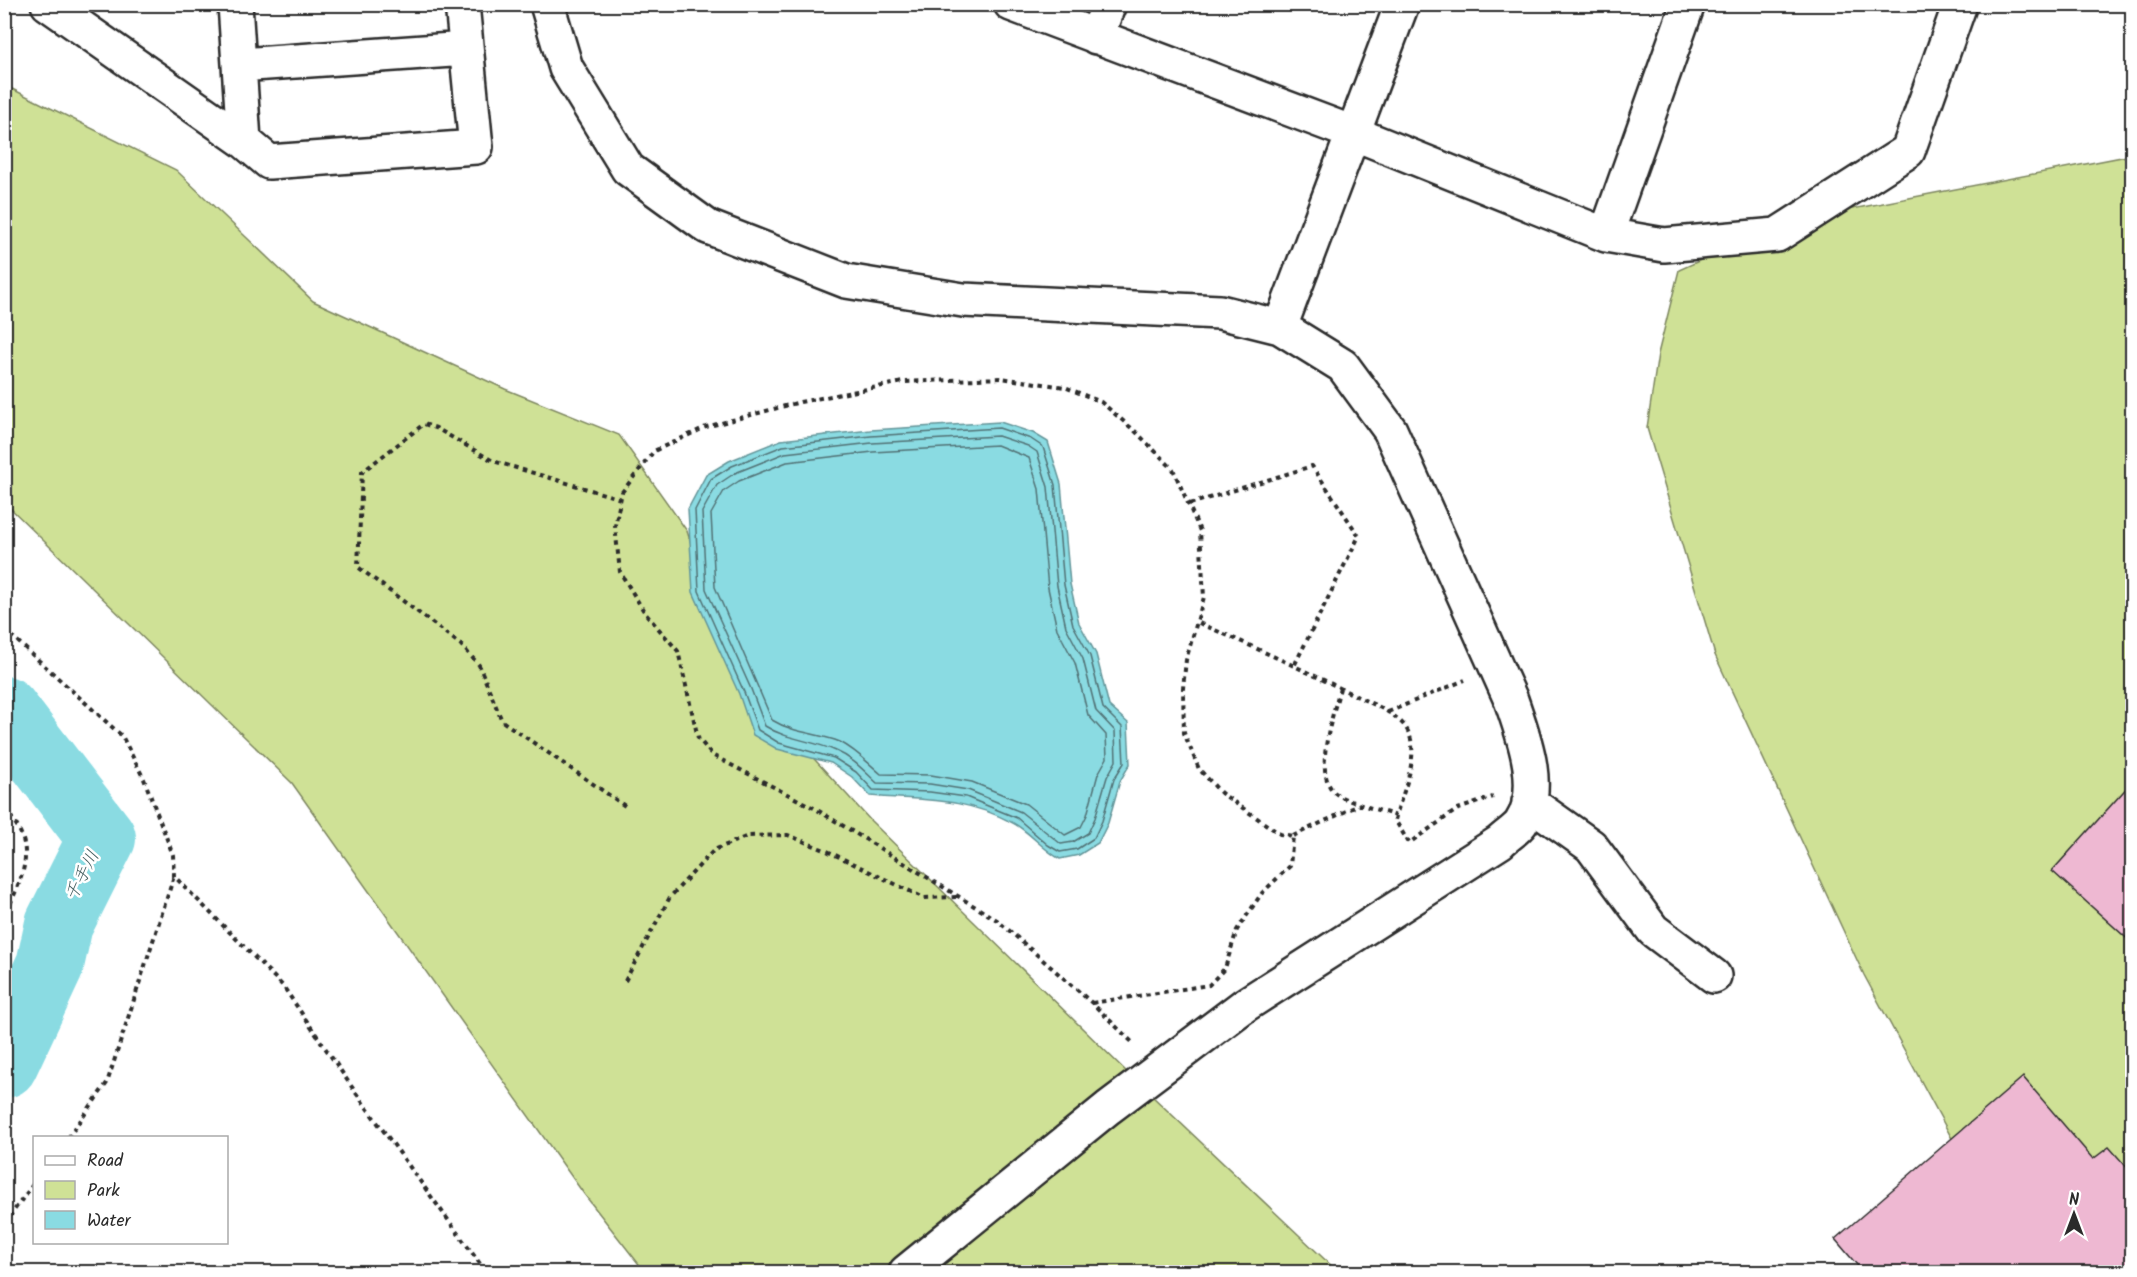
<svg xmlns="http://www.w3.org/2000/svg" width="2137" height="1277" viewBox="0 0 2137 1277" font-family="Kalam,'Klee One',sans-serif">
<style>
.green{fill:#cfe196;stroke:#7d8660;stroke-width:1.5}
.water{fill:#8adbe2;stroke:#649599;stroke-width:1.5}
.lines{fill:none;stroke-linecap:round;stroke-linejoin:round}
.shore{stroke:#517174;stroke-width:1.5}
.river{stroke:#8adbe2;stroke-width:68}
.building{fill:#eeb8d2;stroke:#2b2b2b;stroke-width:1.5}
.minor-casing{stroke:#2b2b2b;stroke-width:38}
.path{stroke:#2b2b2b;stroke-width:4;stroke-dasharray:4.5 4.5;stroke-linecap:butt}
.minor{stroke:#fff;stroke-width:33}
.labels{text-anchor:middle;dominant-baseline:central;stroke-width:5;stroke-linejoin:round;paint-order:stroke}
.water-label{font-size:18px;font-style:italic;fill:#486062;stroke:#fff}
</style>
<rect width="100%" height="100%" fill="#fff"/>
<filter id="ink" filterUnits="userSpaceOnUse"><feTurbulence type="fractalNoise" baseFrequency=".0167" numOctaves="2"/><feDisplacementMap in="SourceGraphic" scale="12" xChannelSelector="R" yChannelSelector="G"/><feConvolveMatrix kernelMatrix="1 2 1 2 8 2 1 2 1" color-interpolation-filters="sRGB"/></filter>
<g filter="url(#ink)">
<path class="green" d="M4 85 176 170 313 301 505 389 619 435 687 531 729 666 871 821 1132 1077 1338 1272H645L584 1194 292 783 5 503Z
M2132 155V1272H2011L2000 1228 1864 975 1715 655 1647 428 1658 354 1679 270 1785 222Z"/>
<path class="water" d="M1000 422 1033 433 1048 442 1061 484 1070 584 1079 623 1096 654 1109 706 1128 723 1130 764 1120 781 1108 823 1098 843 1079 855 1060 859C1042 849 1030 832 1013 823 962 796 923 801 870 796L852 777 831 763 777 749 753 735 739 694 693 592 688 509 706 475 729 461 781 440 871 430Z"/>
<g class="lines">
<path class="shore" d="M999 428 1031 439 1043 447 1055 485 1064 585 1073 625 1090 656 1103 708 1122 727 1124 763 1114 779 1102 821 1094 838 1077 849 1060 852 1048 845 1017 818 966 797 930 792 873 790 856 772 834 758 779 743 758 730 744 692 699 591 695 510 711 479 732 466 783 446 871 436Z
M998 436 1028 446 1037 452 1048 487 1057 586 1066 627 1083 659 1096 711 1115 731 1116 761 1107 777 1095 818 1088 833 1073 842 1061 844 1021 812 968 790 930 784 877 783C864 771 853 758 836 751 812 740 787 740 765 726L751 689 706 589 702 512 717 485 735 473 785 453 872 443Z
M997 445 1029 458 1039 489 1048 588 1057 629 1075 663 1088 715 1106 735 1107 758 1098 774 1087 815 1081 827 1065 835 1026 804 972 782 931 775 881 774C868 763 856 750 840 742 817 733 793 733 772 720L715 587 711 514 724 491 739 481 787 462 873 452Z"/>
<path class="river" d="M4 710 102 838 59 924 50 965 4 1064"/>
</g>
<path class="building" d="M2132 782V943L2052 871Z
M2023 1077 2093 1159 2109 1147 2132 1173V1272H1863L1835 1239Z"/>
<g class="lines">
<defs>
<path id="minor" d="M48 4 244 141
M235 4 244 141 269 162 476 147 462 4
M547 4 566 68 628 169 708 227 846 281 963 300 1220 312 1280 327 1343 366 1390 430 1511 700C1523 735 1544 788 1521 823 1516 830 1506 836 1500 842L1245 1005 1108 1108 906 1272
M1011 4 1353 133 1606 235 1688 4
M1096 37 1109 4
M239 65 466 49
M1606 235 1664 245 1777 235 1908 151 1960 4
M1280 327 1402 4
M1529 802 1591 846 1653 930 1714 976"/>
</defs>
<use href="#minor" class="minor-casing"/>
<path class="path" d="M621 499 493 461 436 428 424 424 362 472 358 567 460 644 479 665 502 721 625 806
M1190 504 1312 466 1359 536 1294 666
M1199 623C1252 646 1304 670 1356 696 1372 704 1395 712 1406 728 1423 754 1401 794 1395 820L1409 843 1458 809 1493 797
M4 629 122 736 144 779 173 855 174 876 283 986 356 1093 486 1272
M1340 688C1334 713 1310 778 1338 795 1355 805 1378 809 1396 816
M1388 712 1465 680
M4 809C40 847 23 876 4 917
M1293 836 1361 804
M625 981 670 897 714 850 748 836 788 835 827 851 924 898 956 897
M1092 1003 1209 985 1225 968 1237 930 1262 893 1290 866 1293 836 1280 834 1221 793 1199 769 1184 733 1183 688 1186 660 1204 597 1200 531 1173 469 1136 432 1101 402 1065 387 1001 378 903 382 800 402 706 427 654 451 622 492 615 526 620 572 645 613 678 651 698 738 712 755 814 808 997 920 1092 1003 1133 1043
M68 1138 107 1083 174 876
M4 1224 34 1183"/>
<use href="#minor" class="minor"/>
</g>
</g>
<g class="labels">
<g class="water-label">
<text transform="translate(83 876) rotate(-63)">千手川</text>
</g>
</g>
<rect width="2137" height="1277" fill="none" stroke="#fff" stroke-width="24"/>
<rect x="12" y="12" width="2113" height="1253" fill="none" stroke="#2b2b2b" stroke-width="2" filter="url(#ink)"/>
<rect x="33" y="1136" width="195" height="108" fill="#ffffff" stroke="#aaaaaa" stroke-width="1.5"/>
<rect x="45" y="1156" width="30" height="9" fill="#ffffff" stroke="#aaaaaa" stroke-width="1.5"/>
<text x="87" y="1166" font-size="18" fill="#2b2b2b">Road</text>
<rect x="45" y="1181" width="30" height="18" fill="#cfe196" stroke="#aaaaaa" stroke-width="1.5"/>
<text x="87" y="1196" font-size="18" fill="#2b2b2b">Park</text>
<rect x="45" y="1211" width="30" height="18" fill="#8adbe2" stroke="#aaaaaa" stroke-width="1.5"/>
<text x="87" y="1226" font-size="18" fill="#2b2b2b">Water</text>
<g transform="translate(2074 1214)" stroke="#ffffff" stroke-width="4.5" paint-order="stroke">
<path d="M0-4.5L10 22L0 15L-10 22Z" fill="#2b2b2b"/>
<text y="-9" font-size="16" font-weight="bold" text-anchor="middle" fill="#2b2b2b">N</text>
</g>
</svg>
